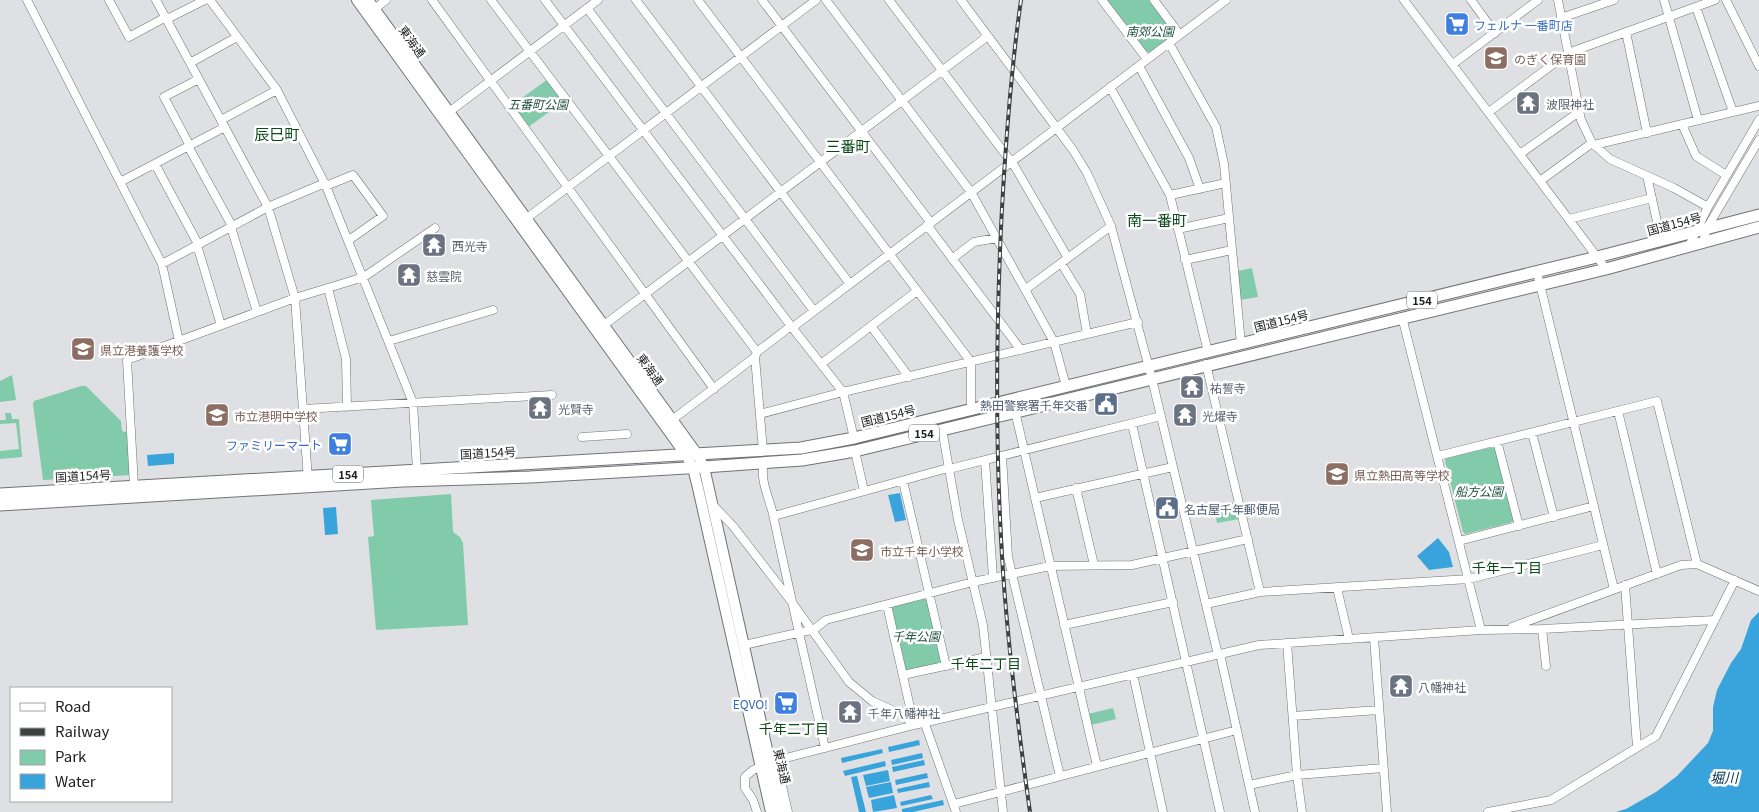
<svg xmlns="http://www.w3.org/2000/svg" width="1759" height="812" viewBox="0 0 1759 812" font-family="Georgia,'Noto Sans JP',serif">
<style>
.green{fill:#81caaa}
.water{fill:#39a4db}
.lines{fill:none;stroke-linecap:round;stroke-linejoin:round}
.minor-casing{stroke:#727375;stroke-width:9}
.major-casing{stroke:#727375;stroke-width:12}
.highway-casing{stroke:#727375;stroke-width:13}
.minor{stroke:#fff;stroke-width:8}
.major{stroke:#fff;stroke-width:10}
.highway{stroke:#fff;stroke-width:11}
.rail-casing{stroke:#3f4040;stroke-width:4}
.rail{stroke:#fff;stroke-width:2;stroke-dasharray:5.5;stroke-linecap:butt}
.labels{text-anchor:middle;dominant-baseline:central;stroke-width:5;stroke-linejoin:round;paint-order:stroke}
.shield{fill:#fff;stroke:#636464;stroke-width:1}
.shield-label{font-size:11px;font-weight:bold;fill:#202121}
.shop-label{font-size:12px;fill:#366cbe;stroke:#fff;text-anchor:end}
.park-label{font-size:12px;font-style:italic;fill:#1f4f3d;stroke:#fff}
.street-label{font-size:12px;fill:#202121;stroke:#fff}
.education-label{font-size:12px;fill:#785e54;stroke:#fff;text-anchor:start}
.worship-label{font-size:12px;fill:#5b616d;stroke:#fff;text-anchor:start}
.service-label{font-size:12px;fill:#4e5e75;stroke:#fff;text-anchor:end}
.neighbourhood-label{font-size:14px;fill:#094918;stroke:#fff}
.water-label{font-size:14px;font-style:italic;fill:#04334a;stroke:#fff}
.quarter-label{font-size:15px;fill:#094918;stroke:#fff}
</style>
<rect width="100%" height="100%" fill="#dfe0e3"/>
<path class="green" d="M1106 0H1149L1169 27 1170 37 1150 52 1144 51Z
M548 79 564 101 527 128 511 106Z
M1252 268 1258 297 1239 300 1238 271Z
M12 375 16 400 0 402V381Z
M81 386H86L121 421 122 431 128 433 131 475 43 480 33 404 34 401Z
M5 413H11L12 419H19L22 457 0 459V451L19 449 16 423 0 424V420H6Z
M1494 447 1497 449 1514 519 1513 522 1465 534 1463 532 1445 461 1446 458Z
M451 494 453 532 460 537 463 543 468 625 376 630 368 537 374 536 371 500Z
M1234 502 1239 519 1217 523 1214 508Z
M925 599 928 601 942 661 940 663 907 671 904 669 891 610 892 607Z
M1113 708 1116 719 1091 725 1088 714Z"/>
<path class="water" d="M174 453V464L148 466 147 455Z
M900 493 906 520 895 522 888 495Z
M336 507 338 534 325 535 323 508Z
M1438 538 1449 552 1453 567 1429 570 1417 556Z
M1759 612V812H1616L1626 809 1656 792 1677 776 1708 743 1713 731V707L1717 690 1731 663 1741 649 1751 620Z
M919 740 920 745 889 752 888 747Z
M882 749 883 753 842 763 841 758Z
M922 753 923 758 892 765 891 760Z
M924 760 925 765 893 772 892 767Z
M885 761 886 766 845 776 843 771Z
M888 770 890 781 866 786 863 775Z
M927 773 928 778 896 785 895 780Z
M857 776 866 812H859L851 777Z
M891 782 893 793 869 798 866 787Z
M929 782 930 787 898 793 897 789Z
M894 795 897 808 873 812 871 800Z
M931 795 933 799 901 806 900 802Z
M943 800 944 805 913 812H902V809Z"/>
<g class="lines">
<defs>
<path id="minor" d="M27 0 162 264 179 341
M109 0 129 37 166 17
M156 0 268 207 295 298 308 480
M210 0 277 90 326 186 413 403 417 470
M432 0 714 389
M491 0 757 352
M545 0 791 326 843 392 854 438
M636 0 850 284
M698 0 971 362V409
M762 0 931 223
M826 0 971 192 1054 342 1066 386
M889 0 1015 167 1068 258
M961 0 1073 150 1087 173 1111 226 1152 379 1218 655
M1102 0 1147 59
M1154 0 1180 35
M1404 0 1606 269
M1471 0 1495 33
M1558 0 1581 120 1592 143 1610 159 1674 188 1708 207
M1664 0 1698 120
M1726 0 1759 66
M1696 7 1733 112
M587 8 814 311
M372 11 386 0
M1561 18 1614 0
M167 19 205 0
M1626 32 1647 133
M1169 43 1216 127 1224 164 1241 344
M190 63 237 37
M1453 64 1538 0
M1139 66 1189 158 1200 189
M1110 87 1170 195 1208 352
M449 112 598 0
M1489 112 1568 53 1715 0
M221 120 277 90
M1682 124 1696 156 1726 175
M1594 145 1759 106
M188 146 232 226
M190 146 164 97 199 79
M1520 154 1579 112
M155 164 198 244
M1647 176 1661 240
M1540 181 1592 143
M120 182 225 127
M326 186 353 175 383 216 349 240
M1170 195 1226 183
M1569 219 1652 198
M523 221 816 0
M927 225 1021 350
M231 227 257 312
M1178 229 1229 218
M1703 242 1707 228 1759 140
M197 245 221 325
M1689 246 1708 207 1759 120
M952 259 974 242 997 238
M1185 260 1232 250
M1061 263 1080 294 1087 334
M162 264 268 207 325 183
M1537 272 1614 589
M328 288 346 359 347 407
M1026 289 1111 226
M1402 317 1481 630
M604 325 988 36
M871 326 909 377
M793 327 1226 0
M389 341 493 310
M755 357 763 451
M821 364 917 291
M1206 364 1260 592
M303 409 552 395
M1015 411 1097 766
M1618 411 1657 574
M760 414 843 392 1138 322
M672 420 755 357 757 352 791 326
M1132 424 1220 812
M942 429 958 520 983 625 1003 812
M1532 433 1554 517
M582 437 627 434
M1497 441 1519 526
M855 451 864 491
M1002 456 1008 557 1060 776
M1438 456 1657 401 1697 564
M985 460 993 578
M764 463C759 481 771 501 774 519 790 595 808 671 825 748
M949 469 1161 416
M903 481 946 666
M134 486 127 360 295 298 364 277 435 228
M1076 488 1094 565
M1035 498 1173 467
M712 504 733 526 791 601 849 682 872 701 903 715 914 725
M774 516 948 468
M1459 541 1594 506
M1625 585 1637 747
M1337 588 1349 639
M1206 604 1260 592 1469 579 1603 545
M887 605 914 725
M1064 625 1173 602
M1512 627 1681 565 1697 564 1759 591
M1542 629 1546 666
M812 631 826 620 973 582 1050 566 1132 565 1248 539
M1374 638 1387 812
M1287 643 1297 775 1302 812
M744 645 811 630
M1220 654 1255 812
M1133 674 1163 812
M903 675 986 657
M1293 716 1379 710
M925 724 956 812
M776 760 788 812
M1249 785 1297 775 1383 768
M954 804 1237 730
M757 812 753 800 745 788V777L753 770 770 762 914 725 1259 645 1481 630 1542 629 1715 620
M1488 812 1551 800 1656 736 1735 580"/>
<path id="major" d="M357 0 686 455 693 468 698 488 771 812
M368 0 697 454 704 467 781 812"/>
<path id="highway" d="M0 494 801 448 854 438 1597 257 1759 215
M0 505 403 481 530 477 704 467 802 460 855 451 1606 269 1759 227"/>
</defs>
<use href="#minor" class="minor-casing"/>
<use href="#major" class="major-casing"/>
<use href="#highway" class="highway-casing"/>
<use href="#minor" class="minor"/>
<use href="#major" class="major"/>
<use href="#highway" class="highway"/>
<defs>
<path id="rail" d="M1021 0C1011 69 1006 138 1002 208 996 324 995 440 1002 556 1007 641 1018 727 1030 812"/>
</defs>
<use href="#rail" class="rail-casing"/>
<use href="#rail" class="rail"/>
</g>
<defs>
<symbol id="supermarket-square" viewBox="-11 -11 22 22"><rect x="-9" y="-9" width="18" height="18" rx="4" fill="#3f7fe0" stroke="#fff"/><path d="M-6-5.5h2.5l.6 2H6L4.5 2H-2.5L-4.4-4H-6ZM-1.5 3.2a1.3 1.3 0 1 0 .1 0ZM3 3.2a1.3 1.3 0 1 0 .1 0Z" fill="#fff"/></symbol>
<symbol id="school-square" viewBox="-11 -11 22 22"><rect x="-9" y="-9" width="18" height="18" rx="4" fill="#8d6e63" stroke="#fff"/><path d="M0-5L7-2L0 1L-7-2ZM-4 1L0 2.5L4 1V4Q0 6-4 4Z" fill="#fff"/></symbol>
<symbol id="temple-square" viewBox="-11 -11 22 22"><rect x="-9" y="-9" width="18" height="18" rx="4" fill="#6b7280" stroke="#fff"/><path d="M0-6L5-2H3V0L6.5 2.5H4V6H1.5V3h-3V6H-4V2.5H-6.5L-3 0V-2H-5Z" fill="#fff"/></symbol>
<symbol id="civic-square" viewBox="-11 -11 22 22"><rect x="-9" y="-9" width="18" height="18" rx="4" fill="#5c6f8a" stroke="#fff"/><path d="M-.6-6.5H3V-4.5H.6V-3L4-1V1h2V6H-6V1h2V-1L-.6-3ZM-1.2 2.5V6h2.4V2.5Z" fill="#fff"/></symbol>
</defs>
<g fill-rule="evenodd">
<use href="#supermarket-square" x="1443" y="10" width="28" height="28"/>
<use href="#school-square" x="1482" y="44" width="28" height="28"/>
<use href="#temple-square" x="1514" y="89" width="28" height="28"/>
<use href="#temple-square" x="420" y="231" width="28" height="28"/>
<use href="#temple-square" x="395" y="261" width="28" height="28"/>
<use href="#school-square" x="69" y="335" width="28" height="28"/>
<use href="#temple-square" x="1178" y="373" width="28" height="28"/>
<use href="#civic-square" x="1092" y="390" width="28" height="28"/>
<use href="#temple-square" x="526" y="394" width="28" height="28"/>
<use href="#school-square" x="203" y="401" width="28" height="28"/>
<use href="#temple-square" x="1171" y="401" width="28" height="28"/>
<use href="#supermarket-square" x="326" y="430" width="28" height="28"/>
<use href="#school-square" x="1323" y="460" width="28" height="28"/>
<use href="#civic-square" x="1153" y="494" width="28" height="28"/>
<use href="#school-square" x="848" y="536" width="28" height="28"/>
<use href="#temple-square" x="1387" y="672" width="28" height="28"/>
<use href="#supermarket-square" x="772" y="689" width="28" height="28"/>
<use href="#temple-square" x="836" y="698" width="28" height="28"/>
</g>
<g class="labels">
<g class="shield">
<rect x="1407" y="291.5" width="30" height="17" rx="4"/>
<rect x="909" y="424.5" width="30" height="17" rx="4"/>
<rect x="333" y="465.5" width="30" height="17" rx="4"/>
</g>
<g class="shield-label">
<text x="1422" y="300">154</text>
<text x="924" y="433">154</text>
<text x="348" y="474">154</text>
</g>
<g class="shop-label">
<text x="1474" y="24" text-anchor="start">フェルナ 一番町店</text>
<text x="322" y="444">ファミリーマート</text>
<text x="768" y="703">EQVO!</text>
</g>
<g class="park-label">
<text x="1150" y="30">南郊公園</text>
<text x="538" y="103">五番町公園</text>
<text x="1479" y="490">船方公園</text>
<text x="916" y="635">千年公園</text>
</g>
<g class="street-label">
<text transform="translate(413 41) rotate(54)">東海通</text>
<text transform="translate(1674 223) rotate(-15)">国道154号</text>
<text transform="translate(1281 320) rotate(-14)">国道154号</text>
<text transform="translate(651 369) rotate(54)">東海通</text>
<text transform="translate(888 415) rotate(-14)">国道154号</text>
<text transform="translate(488 452) rotate(-3)">国道154号</text>
<text transform="translate(83 475) rotate(-3)">国道154号</text>
<text transform="translate(783 766) rotate(77)">東海通</text>
</g>
<g class="education-label">
<text x="1514" y="58">のぎく保育園</text>
<text x="100" y="349">県立港養護学校</text>
<text x="234" y="415">市立港明中学校</text>
<text x="1354" y="474">県立熱田高等学校</text>
<text x="880" y="550">市立千年小学校</text>
</g>
<g class="worship-label">
<text x="1546" y="103">波限神社</text>
<text x="452" y="245">西光寺</text>
<text x="426" y="275">慈雲院</text>
<text x="1210" y="387">祐誓寺</text>
<text x="558" y="408">光賢寺</text>
<text x="1202" y="415">光燿寺</text>
<text x="1418" y="686">八幡神社</text>
<text x="868" y="712">千年八幡神社</text>
</g>
<g class="service-label">
<text x="1088" y="404">熱田警察署千年交番</text>
<text x="1184" y="508" text-anchor="start">名古屋千年郵便局</text>
</g>
<g class="neighbourhood-label">
<text x="1507" y="567">千年一丁目</text>
<text x="986" y="663">千年二丁目</text>
<text x="794" y="728">千年二丁目</text>
</g>
<g class="water-label">
<text x="1724" y="777">堀川</text>
</g>
<g class="quarter-label">
<text x="277" y="133">辰巳町</text>
<text x="848" y="145">三番町</text>
<text x="1157" y="219">南一番町</text>
</g>
</g>
<rect x="10" y="687" width="162" height="115" fill="#ffffff" stroke="#a6a6a6"/>
<rect x="20" y="703" width="25" height="8" fill="#ffffff" stroke="#a6a6a6"/>
<text x="55" y="712" font-size="15" fill="#202121">Road</text>
<rect x="20" y="728" width="25" height="8" fill="#3f4040" stroke="#a6a6a6"/>
<text x="55" y="737" font-size="15" fill="#202121">Railway</text>
<rect x="20" y="750" width="25" height="15" fill="#81caaa" stroke="#a6a6a6"/>
<text x="55" y="762" font-size="15" fill="#202121">Park</text>
<rect x="20" y="774" width="25" height="15" fill="#39a4db" stroke="#a6a6a6"/>
<text x="55" y="787" font-size="15" fill="#202121">Water</text>
</svg>
